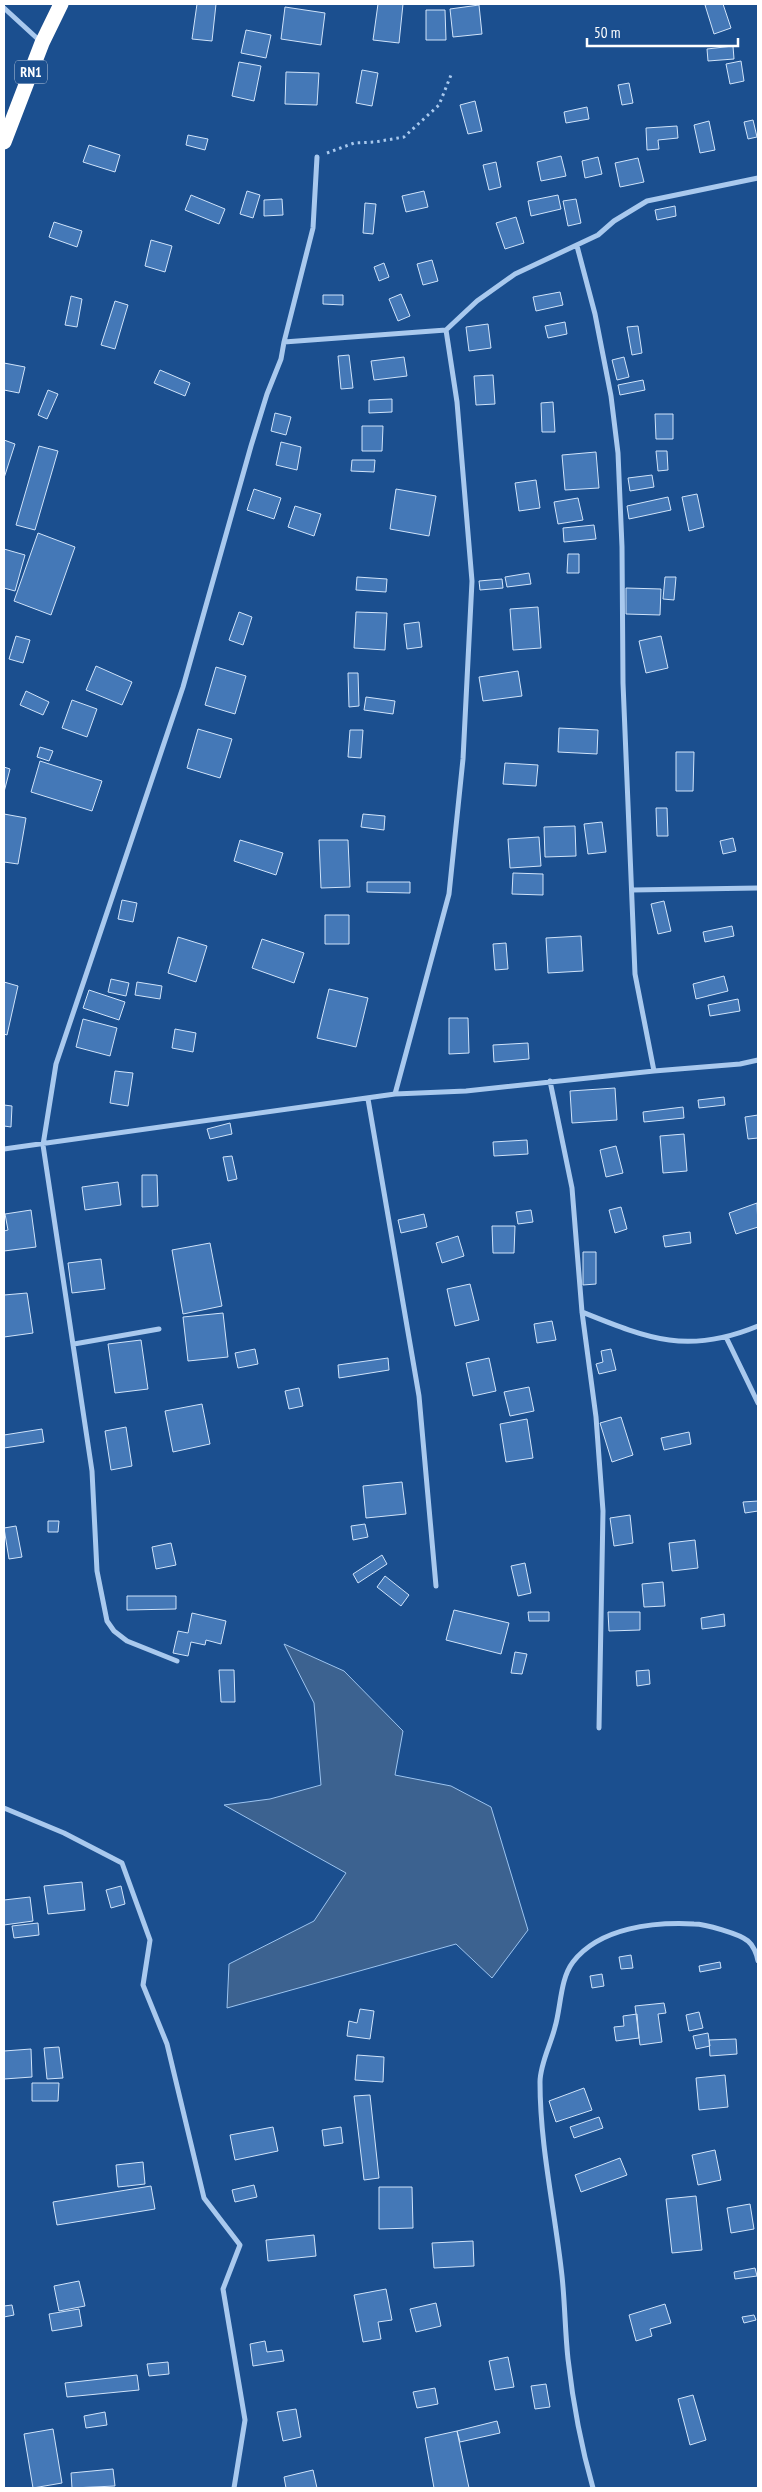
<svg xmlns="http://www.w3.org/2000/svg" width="762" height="2492" viewBox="0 0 762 2492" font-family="'PT Sans Narrow',sans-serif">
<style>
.water{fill:#3c6290;stroke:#9cc4f0}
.building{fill:#4478b7;stroke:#cfe3fa}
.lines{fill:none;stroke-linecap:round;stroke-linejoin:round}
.path{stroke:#a9c9ee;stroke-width:3;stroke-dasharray:2.5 4;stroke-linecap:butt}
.street{stroke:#a9c9ee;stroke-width:5}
.highway{stroke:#fff;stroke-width:15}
.labels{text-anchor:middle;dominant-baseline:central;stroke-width:4;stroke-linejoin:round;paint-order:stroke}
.shield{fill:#1b4f8f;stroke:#bbcadd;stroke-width:1}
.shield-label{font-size:14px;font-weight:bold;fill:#fff}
</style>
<rect width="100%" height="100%" fill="#1b4f8f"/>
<path class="water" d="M284 1644 344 1671 403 1731 395 1775 451 1786 491 1807 528 1930 492 1978 456 1944 227 2008 229 1964 314 1921 346 1873 224 1805 270 1799 321 1785 314 1703Z"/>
<path class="building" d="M197 4H216L212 41 192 39Z
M378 4H403L399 43 373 40Z
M709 4H723L731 28 714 34 705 5Z
M479 5 482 34 453 37 450 9Z
M285 7 325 13 321 45 281 39Z
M426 10H445L446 40H426Z
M246 30 271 35 266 58 241 53Z
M733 46 734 59 708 61 707 49Z
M741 61 744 81 730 84 726 64Z
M239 62 261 66 254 101 232 96Z
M362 70 378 73 372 106 356 103Z
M286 72 319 73 317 105 285 104Z
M629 83 633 103 622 105 618 85Z
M475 101 482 131 468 134 460 105Z
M587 107 589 119 566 123 564 112Z
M753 120 757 137 748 139 744 122Z
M709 121 715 150 700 153 694 125Z
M677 126 678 138 658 140 659 149 647 150 646 128Z
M188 135 208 139 205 150 186 145Z
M89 145 120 155 115 172 83 162Z
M561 156 566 176 541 181 537 162Z
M598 157 602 174 585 178 582 161Z
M638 158 644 182 620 187 615 163Z
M496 162 501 187 489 190 483 165Z
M247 191 260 195 253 218 240 214Z
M424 191 428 207 406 212 402 196Z
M191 195 225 209 219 224 185 210Z
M558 195 561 209 531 216 528 201Z
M282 199 283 215 264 216V200Z
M576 199 581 223 568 226 563 201Z
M365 203 376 204 373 234 363 233Z
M675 206 676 216 657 220 655 210Z
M516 217 524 243 505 249 496 223Z
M54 222 82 231 77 247 49 237Z
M151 240 172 246 165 272 145 266Z
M432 260 438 281 423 285 417 264Z
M384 263 389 277 379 281 374 267Z
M560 292 563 305 536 311 533 297Z
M401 294 410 316 398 321 389 299Z
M323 295H343V305L323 304Z
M71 296 82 299 77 327 65 325Z
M115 301 128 305 115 349 101 345Z
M565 322 567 334 548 338 545 326Z
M488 324 491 348 469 351 466 327Z
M638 326 642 353 632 355 627 327Z
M349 355 353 388 341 389 338 356Z
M404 357 407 376 374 380 371 361Z
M624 357 629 377 617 380 612 360Z
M4 363 25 367 19 393 4 390Z
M160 370 190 383 185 396 154 383Z
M493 375 495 404 476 405 474 376Z
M643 380 645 390 620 395 618 385Z
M48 390 58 394 47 419 38 415Z
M392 399V412L369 413V400Z
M553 402 555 432H542L541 403Z
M275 413 291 417 286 435 271 431Z
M655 414H673V439H656Z
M362 426H383L382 451H362Z
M4 440 15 444 4 478Z
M281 442 301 447 297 470 276 465Z
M39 446 58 451 35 530 16 525Z
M656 451H667L668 470 658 471Z
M596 452 599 488 565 490 562 455Z
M352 460H375L374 472 351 471Z
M652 475 654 487 630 491 628 478Z
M536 480 540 508 519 511 515 483Z
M254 489 281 498 274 519 247 510Z
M396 489 436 496 429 536 390 529Z
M697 494 704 527 689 531 682 497Z
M668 497 671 510 629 519 627 506Z
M578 498 583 520 558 524 554 502Z
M295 506 321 514 314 536 288 527Z
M594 525 596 539 564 542 563 528Z
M38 533 75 547 51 615 14 601Z
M4 549 25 555 15 591 4 588Z
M568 554H579V573H567Z
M529 573 531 584 507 587 505 577Z
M357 577 387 579 386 592 356 590Z
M665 577H676L674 600 663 599Z
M502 579 503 588 480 590 479 581Z
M626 588 661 589 660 615 626 614Z
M538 607 541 648 513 650 510 609Z
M239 612 252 617 243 645 229 640Z
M356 612 387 613 385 650 354 648Z
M419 622 422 647 407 649 404 624Z
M16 636 30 640 23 663 9 659Z
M661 636 668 668 646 673 639 641Z
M96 666 132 682 122 705 86 690Z
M216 667 246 676 235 714 205 705Z
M518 671 522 696 483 701 479 677Z
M348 673H358L359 706 349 707Z
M26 691 49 702 43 715 20 705Z
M366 697 395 701 393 714 364 710Z
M72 700 97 709 87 737 62 728Z
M559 728 598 730 597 754 558 752Z
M198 729 232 739 220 778 187 768Z
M350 730H363L361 758 348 757Z
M40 747 53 751 49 761 37 757Z
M676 752H694L693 791H676Z
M40 761 102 781 92 811 31 792Z
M505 763 538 765 536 786 503 784Z
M4 767 10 769 4 792Z
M656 808H667L668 836H657Z
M4 814 26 818 18 864 4 862Z
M363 814 385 816 384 830 361 827Z
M602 822 606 852 588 854 584 824Z
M575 826 576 856 545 857 544 827Z
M539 837 541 866 510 868 508 839Z
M733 838 736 851 723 854 720 841Z
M240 840 283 853 276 875 234 861Z
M319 840H348L350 887 321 888Z
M513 873 543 874V895L512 894Z
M367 882H410V893L367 892Z
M122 900 137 903 133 922 118 919Z
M664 901 671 931 658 934 651 904Z
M325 915H349V944H325Z
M732 926 734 936 705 942 703 932Z
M581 936 583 971 548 973 546 938Z
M178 937 207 946 196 982 168 973Z
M262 939 304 953 294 983 252 968Z
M506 943 508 969 495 970 493 944Z
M724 976 728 991 696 999 693 984Z
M111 979 129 983 126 996 108 992Z
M4 982 18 986 7 1035 4 1034Z
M137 982 162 986 160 999 135 995Z
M329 989 368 998 356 1047 317 1038Z
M89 990 125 1002 119 1020 83 1008Z
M738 999 740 1011 710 1016 708 1005Z
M449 1018H468L469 1053 449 1054Z
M83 1019 117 1028 110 1056 76 1047Z
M175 1029 196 1033 193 1052 172 1048Z
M528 1043 529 1059 494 1062 493 1045Z
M115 1071 133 1073 128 1106 110 1103Z
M615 1088 617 1120 572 1123 570 1091Z
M724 1097 725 1105 699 1108 698 1100Z
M4 1105 12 1106 11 1127 4 1126Z
M683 1107 684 1118 644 1122 643 1112Z
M758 1115V1138L748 1139 745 1117Z
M230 1123 232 1134 210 1139 207 1129Z
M684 1134 687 1171 663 1173 660 1136Z
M527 1140 528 1154 494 1156 493 1142Z
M616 1146 623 1173 606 1177 600 1150Z
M232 1156 237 1179 228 1181 223 1157Z
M142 1175H157L158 1206 142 1207Z
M118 1182 121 1205 85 1210 82 1187Z
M757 1203 758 1227 736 1234 729 1213Z
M621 1207 627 1229 615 1233 609 1210Z
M31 1210 36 1247 4 1251V1231L8 1230 5 1214Z
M531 1210 533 1222 518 1224 516 1212Z
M424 1214 427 1227 401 1233 398 1220Z
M492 1226H515L514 1253H493Z
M690 1232 691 1243 665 1247 663 1236Z
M458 1236 464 1256 442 1263 436 1243Z
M210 1243 222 1306 183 1314 172 1250Z
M583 1252H596V1284L583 1285Z
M101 1259 105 1289 72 1293 68 1263Z
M470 1284 479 1320 455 1326 447 1289Z
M27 1293 33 1333 4 1337V1295Z
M223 1313 228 1357 188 1361 183 1317Z
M552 1321 556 1340 537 1343 534 1324Z
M141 1340 148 1389 115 1393 108 1344Z
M255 1349 258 1364 238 1368 235 1353Z
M611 1349 616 1370 599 1374 596 1364 603 1362 601 1351Z
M388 1358 389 1370 339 1378 338 1365Z
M489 1358 496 1391 473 1396 466 1363Z
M529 1387 534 1411 510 1416 504 1392Z
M299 1388 303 1406 289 1409 285 1391Z
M202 1404 210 1444 173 1452 165 1411Z
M621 1417 633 1455 612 1462 600 1423Z
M527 1419 533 1458 506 1462 500 1424Z
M126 1427 132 1466 111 1470 105 1431Z
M42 1429 44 1442 4 1448V1435Z
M689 1432 691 1444 664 1450 661 1438Z
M402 1482 406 1514 366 1518 363 1486Z
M758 1501V1511L745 1513 743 1502Z
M630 1515 633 1543 614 1546 610 1518Z
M48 1521H59L58 1532H48Z
M365 1524 368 1537 353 1540 351 1526Z
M16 1526 22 1557 9 1559 4 1528Z
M695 1540 698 1568 672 1571 669 1543Z
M171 1543 176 1565 156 1569 152 1547Z
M382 1555 387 1564 358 1583 353 1574Z
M525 1563 531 1593 518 1596 511 1566Z
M385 1576 409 1595 401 1606 377 1587Z
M663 1582 665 1606 644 1607 642 1584Z
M127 1596H176V1609L127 1610Z
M454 1610 509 1623 501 1654 446 1640Z
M528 1612H549V1621H529Z
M608 1612H640V1630L609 1631Z
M192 1613 226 1621 221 1644 206 1640 205 1645 191 1642 188 1656 173 1653 178 1631 188 1633Z
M724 1614 725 1626 702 1629 701 1618Z
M515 1652 527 1654 522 1674 511 1673Z
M219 1670H234L235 1702H221Z
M649 1670 650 1684 637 1686 636 1671Z
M82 1882 85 1910 48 1914 44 1886Z
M121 1886 125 1904 111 1908 106 1890Z
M30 1897 33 1921 4 1925V1900Z
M38 1923 39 1935 14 1938 12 1926Z
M631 1955 633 1968 621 1969 619 1957Z
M720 1962 721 1968 700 1972 699 1966Z
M602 1974 604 1986 592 1988 590 1976Z
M664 2003 666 2013 658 2014 662 2042 640 2045 635 2006Z
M360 2009 374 2011 370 2039 347 2036 349 2021 357 2023Z
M699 2012 703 2028 689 2031 686 2015Z
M637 2014 639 2038 616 2041 614 2027 624 2026 623 2016Z
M708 2033 710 2046 696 2049 693 2036Z
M736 2039 737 2054 710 2056 709 2040Z
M59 2047 63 2078 47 2079 44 2048Z
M31 2049 32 2077 4 2079V2051Z
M357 2055 384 2057 383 2082 355 2080Z
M725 2075 728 2107 699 2110 696 2078Z
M32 2083H59L58 2101H32Z
M584 2088 592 2110 556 2122 549 2101Z
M370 2095 379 2178 364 2180 354 2096Z
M599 2117 603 2128 574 2138 570 2127Z
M273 2127 278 2151 235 2160 230 2135Z
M341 2127 343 2143 324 2146 322 2130Z
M715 2150 721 2180 698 2185 692 2155Z
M620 2158 627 2175 581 2192 575 2175Z
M143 2162 145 2184 118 2187 116 2165Z
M254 2185 257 2197 235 2202 232 2190Z
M151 2186 155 2209 57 2225 53 2202Z
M379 2187H412L413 2228 379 2229Z
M696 2196 702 2250 672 2253 666 2199Z
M750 2204 754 2229 731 2233 727 2208Z
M314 2235 316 2256 268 2261 266 2240Z
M473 2241 474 2266 434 2268 432 2243Z
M755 2268 757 2276 735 2279 734 2272Z
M79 2281 85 2306 59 2311 54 2286Z
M386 2289 392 2320 378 2322 381 2339 363 2342 354 2295Z
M436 2303 441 2326 416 2332 410 2309Z
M665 2304 671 2323 650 2329 652 2336 636 2341 629 2315Z
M12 2305 14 2315 4 2317V2306Z
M79 2309 82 2326 52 2331 49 2314Z
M754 2315 756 2320 744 2323 742 2317Z
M265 2341 267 2352 282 2350 284 2361 253 2366 250 2344Z
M508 2357 514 2387 495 2390 489 2361Z
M168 2362 169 2374 149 2376 147 2364Z
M137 2375 139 2390 67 2397 65 2383Z
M546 2384 550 2407 535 2409 531 2386Z
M435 2388 438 2404 417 2408 413 2392Z
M693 2395 706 2440 690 2445 678 2399Z
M296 2409 301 2437 283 2441 277 2412Z
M105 2412 107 2425 86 2428 84 2416Z
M497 2421 500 2433 460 2442 457 2431Z
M53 2429 62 2483 33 2488 24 2434Z
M457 2431 469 2488H434L425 2438Z
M113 2469 115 2486 72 2488 71 2473Z
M313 2470 317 2488H286L284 2477Z"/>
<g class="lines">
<path class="path" d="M327 153 354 143 375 142 404 137 439 105 451 75"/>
<path class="street" d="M4 8 40 41
M577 246 595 314 611 396 618 453 622 547 623 683 635 974 654 1071
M284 342 446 330 477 301 515 274 598 235 614 221 647 201 758 178
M632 890 758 888
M550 1081 572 1188 582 1312 596 1417 603 1511 599 1728
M395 1094 449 894 463 759 472 581 457 402 446 330
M368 1099 419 1396 436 1586
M4 1149 395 1094 466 1091 654 1071 740 1064 758 1060
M582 1312C649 1339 688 1355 758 1326
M726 1337 758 1403
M74 1344 159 1329
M177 1661 127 1641 114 1631 107 1621 97 1571 92 1471 43 1145 56 1064 183 687 251 446 267 394 281 359 284 342 313 228 317 157
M4 1808 64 1833 122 1863 150 1940 143 1985 167 2044 204 2198 240 2245 223 2289 245 2420 234 2488
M593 2488C581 2446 573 2403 568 2359 565 2331 565 2304 562 2276 555 2211 540 2147 540 2082 540 2064 551 2044 555 2027 561 2007 560 1979 573 1962 600 1927 654 1922 694 1924 705 1924 740 1934 748 1941 753 1945 757 1954 758 1961"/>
<path class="highway" d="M4 142 42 43 61 4"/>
</g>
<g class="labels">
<rect class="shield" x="15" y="60.5" width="32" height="23" rx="4"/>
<g class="shield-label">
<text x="31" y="72">RN1</text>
</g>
</g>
<rect width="762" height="2492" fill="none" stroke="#ffffff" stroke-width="10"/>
<path d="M587 38v8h151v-8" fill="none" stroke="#ffffff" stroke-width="2.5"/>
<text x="594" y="38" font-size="15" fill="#ffffff" stroke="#1b4f8f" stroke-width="4" paint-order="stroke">50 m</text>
</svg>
